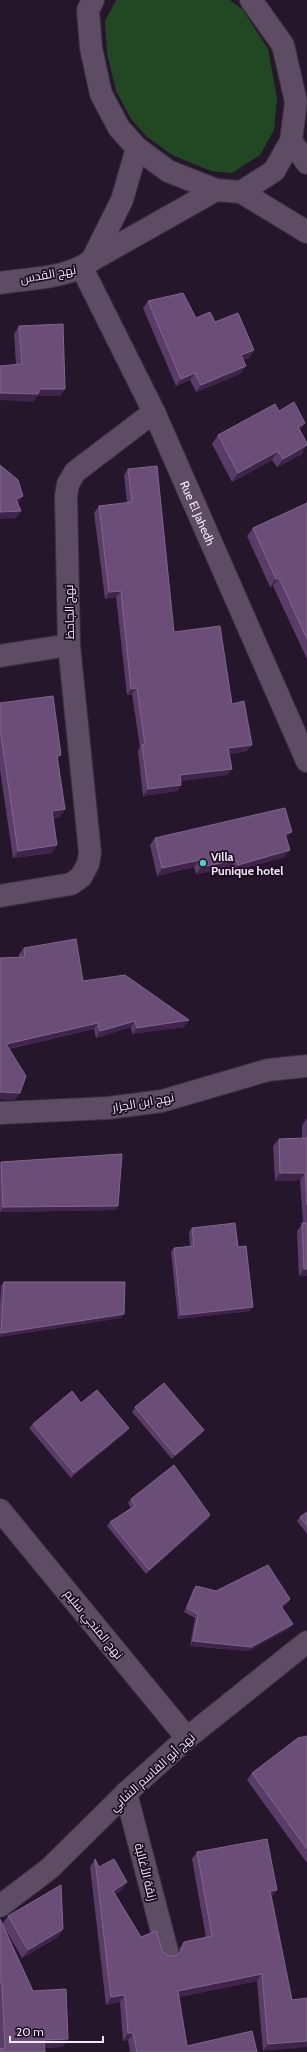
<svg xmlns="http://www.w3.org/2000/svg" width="307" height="2052" viewBox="0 0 307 2052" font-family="Cabin,Cairo,sans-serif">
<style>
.green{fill:#214823}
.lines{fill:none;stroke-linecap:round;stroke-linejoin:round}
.street-casing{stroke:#3b3140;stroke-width:24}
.secondary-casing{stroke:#3b3140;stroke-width:24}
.street{stroke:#5d4c64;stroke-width:22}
.secondary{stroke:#5d4c64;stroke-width:22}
.wall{fill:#5a3c68}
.shaded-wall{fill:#3e2549}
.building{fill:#6b4e77;stroke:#80668b}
.poi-dot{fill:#54cdc7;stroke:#1b0d21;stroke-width:1.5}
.labels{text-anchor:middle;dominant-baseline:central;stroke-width:3.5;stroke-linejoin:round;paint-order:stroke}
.street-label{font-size:12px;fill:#f1e7f5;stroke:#1b0d21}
.poi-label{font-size:12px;font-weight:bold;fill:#f1e7f5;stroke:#1b0d21;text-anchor:start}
</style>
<rect width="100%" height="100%" fill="#25162b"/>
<path class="green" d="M116 0H230L243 10 268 49 277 98 274 130 260 155 232 173 211 171 172 155 146 136 131 119 116 91 107 53 105 21Z"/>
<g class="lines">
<defs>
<g id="street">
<path d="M92 260 122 200 137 148"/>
<path id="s1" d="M82 268 154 412 307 761"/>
<path d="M0 283C30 278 68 279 92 260L216 190"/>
<path d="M0 656 69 645"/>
<path d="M0 896 71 884 81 877 88 864 90 853 69 645 66 496 68 484 75 472 154 412"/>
<path d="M0 1113 108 1108 162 1101 268 1070 307 1066"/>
<path d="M0 1510 187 1738"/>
<path d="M126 1793 167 1951"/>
<path d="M0 1906 49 1869 126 1793 187 1738 307 1642"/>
</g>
<path id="secondary" d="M93 0 88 10 91 48 101 94 119 128 137 148 168 171 216 190 241 192 274 171 291 141 296 102 283 45 251 0
M291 141 307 163
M241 192 307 232"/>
</defs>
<use href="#street" class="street-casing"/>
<use href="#secondary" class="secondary-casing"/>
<use href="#street" class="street"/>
<use href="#secondary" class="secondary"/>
</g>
<path class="wall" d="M148 301 196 318 215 322 254 350 249 358 243 360 246 366 240 374 196 392 190 380 176 386 143 308Z
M19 326 65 389 60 396H37L33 402 16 365 14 334Z
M279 411 305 423 300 430 302 454 277 467 272 460 232 482 212 444 218 435Z
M128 469 174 632 232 704 247 751 229 754 232 769 227 775 181 781V785L177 791 143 796 138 751 140 747 132 694 127 695 116 597 105 599 94 513 99 506 127 503 124 475Z
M307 503V659L273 586 270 587 247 536 253 528Z
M0 703 61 755 58 759 65 809 60 817 53 818 52 853 13 858 0 770Z
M155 838 287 839 290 850 284 857 232 872 231 868 196 874 194 867 157 876 150 845Z
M24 948 83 981 189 1020 184 1027 132 1034 131 1027 96 1038 94 1029 9 1049 15 1100 0 1099V958L19 957V954Z
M307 1118V1276H299L297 1231 303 1223 300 1180 275 1181 273 1146 279 1139 302 1138V1125Z
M1 1162 118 1206 115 1210 0 1212V1164Z
M192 1228 238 1247 250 1311 178 1319 171 1252 174 1248 190 1247 189 1232Z
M4 1282 124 1314 120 1318 0 1337V1303L1 1286Z
M81 1403 129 1428 126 1432 71 1478 29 1428 33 1424Z
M135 1407 204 1430 201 1434 172 1459 132 1412Z
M131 1499 210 1515 207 1520 146 1574 107 1526 110 1522 131 1508 128 1503Z
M307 1512V1534L297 1521 300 1517Z
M196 1586 216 1591 290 1599 287 1604 282 1608 290 1628 248 1651 190 1646 195 1618 184 1612 193 1590Z
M307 1736V1863L247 1780 252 1773Z
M197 1852 272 1897 292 2000 307 1998 263 2051 257 1981 179 1997 187 2046 257 2052H130L128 2040 123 2041 120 2002 106 2005 90 1867 95 1859 99 1867 122 1890 115 1894 141 1937 168 1956H175L178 1954 179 1949 184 1942 206 1938 192 1859Z
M8 1916 63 1929 58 1937 22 1958 4 1927 33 1991 68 2039 62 2047 45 2048 0 2052V1919L2 1924Z"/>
<path class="shaded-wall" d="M254 350 249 358 236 363 241 355Z
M246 366 240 374 196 392 201 385Z
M195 373 190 380 176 386 181 379Z
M40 389H65L60 396H37L33 402 0 400V393Z
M305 423 299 431 298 427Z
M307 445 302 454 277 467 283 459Z
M278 451 272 460 232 482 238 473Z
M23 496 18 504 16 499Z
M21 511 16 518 0 519V512Z
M279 578 273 586 270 587 276 579Z
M121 591 116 597 105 599 109 592Z
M137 688 132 694 127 695 131 689Z
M252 745 247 751 224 755 228 748Z
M61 755 56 762 57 756Z
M232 769 227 775 176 782 180 775Z
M181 785 177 791 143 796 148 789Z
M65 809 60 817 47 818 52 811Z
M292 832 286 839 285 834Z
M57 845 52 853 13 858 18 851Z
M290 850 284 857 232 872 238 865Z
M200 860 194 867 157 876 162 868Z
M236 860 231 868 196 874 201 867Z
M189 1020 184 1027 132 1034 137 1028Z
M135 1021 131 1027 96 1038 100 1031Z
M98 1023 94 1029 2 1050 6 1044Z
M0 1092 20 1093 15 1100 0 1099Z
M280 1173H305L300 1180 275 1181Z
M118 1206 115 1210 0 1212 3 1207Z
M304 1269H307V1276H299Z
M253 1307 250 1311 178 1319 181 1315Z
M124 1314 120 1318 0 1337 1 1333Z
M129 1428 126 1432 71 1478 74 1473Z
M204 1430 201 1434 172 1459 175 1455Z
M210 1515 207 1520 146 1574 149 1570Z
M290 1599 287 1604 278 1610 281 1606Z
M293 1624 290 1628 248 1651 190 1646 193 1641Z
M127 1882 122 1890 108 1898 113 1891Z
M277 1890 272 1897 265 1899 270 1891Z
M63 1929 58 1937 22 1958 28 1950Z
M262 1974 257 1981 173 1998 178 1991Z
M125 1995 120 2002 106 2005 111 1997Z
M128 2033H133L128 2040 123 2041Z
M68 2039 62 2047 38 2048 44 2040Z
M307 2041V2047L263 2051 268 2044Z"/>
<path class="building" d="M183 293 196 318 210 312 215 322 238 313 254 350 241 355 246 366 201 385 195 373 181 379 148 301Z
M63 324 65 389H40L38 394 0 393V366L22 364 19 326Z
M294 402 305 423 298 427 307 443V445L283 459 278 451 238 473 218 435 275 404 279 411Z
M0 465 18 480 23 496 16 499 21 511 0 512Z
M157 466 174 632 220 626 232 704 244 701 252 745 228 748 232 769 180 775 181 785 148 789 142 745 145 744 137 688 131 689 121 591 109 592 99 506 132 502 128 469Z
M307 503V639L279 578 276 579 253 528Z
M53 696 61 755 57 756 65 809 52 811 57 845 18 851 0 728V703Z
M285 808 292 832 285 834 290 850 238 865 236 860 201 867 200 860 162 868 155 838Z
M76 939 83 981 125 975 189 1020 137 1028 135 1021 100 1031 98 1023 6 1044 26 1076 20 1093 0 1092V958L25 957 24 948Z
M307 1138V1205L305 1173H280L279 1139Z
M122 1154 118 1206 3 1207 1 1162Z
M235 1223 238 1247 246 1246 253 1307 181 1315 174 1248 194 1246 192 1228Z
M302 1223H307V1269H304Z
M4 1282H125L124 1314 1 1333Z
M164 1383 204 1430 175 1455 135 1407Z
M97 1390 129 1428 74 1473 33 1424 72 1391 81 1403Z
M174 1465 210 1515 149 1570 110 1522 135 1506 131 1499Z
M307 1512V1526L300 1517Z
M268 1565 290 1599 281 1606 293 1624 251 1647 193 1641 198 1614 187 1608 196 1586 216 1591Z
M307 1736V1849L252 1773 298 1738Z
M267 1839 277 1890 270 1891 292 2000 307 1998V2041L268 2044 262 1974 178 1991 187 2046 252 2031 257 2052H137L133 2033H128L125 1995 111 1997 95 1859 99 1867 114 1859 127 1882 113 1891 141 1937 156 1931 163 1952 168 1956H175L181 1952 184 1942 212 1936 197 1852Z
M61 1885 63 1929 28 1950 8 1916Z
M0 1919 33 1991 66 1989 68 2039 44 2040 45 2052H0V2049L5 2048 2 1982 0 1983Z"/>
<circle class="poi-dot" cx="203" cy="863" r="4"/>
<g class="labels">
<g class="street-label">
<text transform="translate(48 274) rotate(-10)">نهج القدس</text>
<text stroke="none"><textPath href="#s1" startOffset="271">Rue El Jahedh</textPath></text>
<text transform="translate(69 612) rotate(-91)">نهج الجاحظ</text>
<text transform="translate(143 1102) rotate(-10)">نهج ابن الجزار</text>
<text transform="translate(94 1624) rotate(51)">نهج المنجي سليم</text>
<text transform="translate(152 1772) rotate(-42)">نهج أبو القاسم الشابي</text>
<text transform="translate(146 1872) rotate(76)">زنقة الأغالبة</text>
</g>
<g class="poi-label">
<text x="211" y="856">Villa<tspan x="211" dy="14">Punique hotel</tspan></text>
</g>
</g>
<path d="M10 2036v6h93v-6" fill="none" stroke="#f1e7f5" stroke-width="2"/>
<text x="16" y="2036" font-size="12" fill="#f1e7f5" stroke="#1b0d21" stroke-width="3" paint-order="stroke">20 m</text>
</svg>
